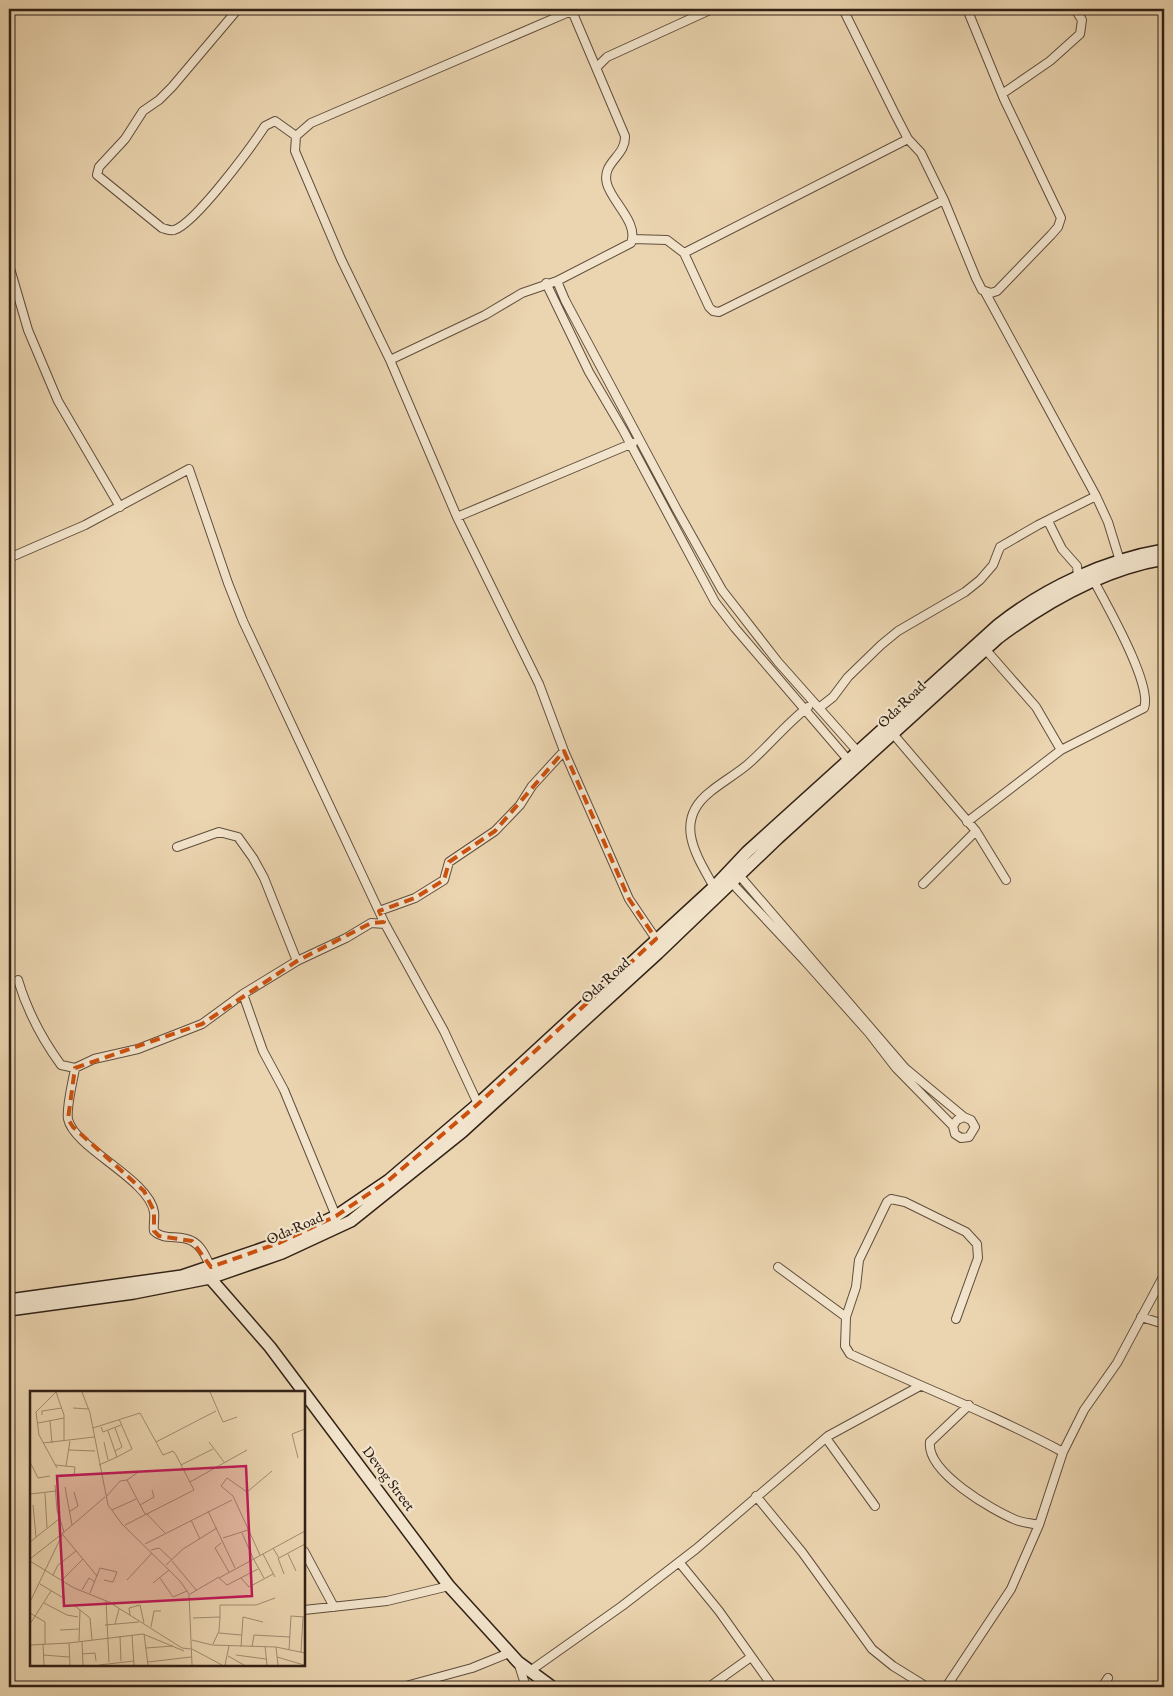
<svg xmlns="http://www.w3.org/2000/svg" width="1173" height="1696" viewBox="0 0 1173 1696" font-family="'IM FELL English',serif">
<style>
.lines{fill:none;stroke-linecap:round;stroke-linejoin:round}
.street-casing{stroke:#604e3c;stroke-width:10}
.secondary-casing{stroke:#312116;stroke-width:14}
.street{stroke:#f2e4cc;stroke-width:8}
.secondary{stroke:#f2e4cc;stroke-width:11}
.marked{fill:none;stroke:#cd510e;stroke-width:4;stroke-dasharray:10 6;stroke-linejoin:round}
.labels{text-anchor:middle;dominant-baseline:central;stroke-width:4.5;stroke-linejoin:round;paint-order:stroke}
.street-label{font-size:14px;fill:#312116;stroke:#f2e4cc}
.inset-road{fill:none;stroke:#a18d72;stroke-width:1}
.view{fill:#c2185b;fill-opacity:0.15;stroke:#c2185b;stroke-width:2.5}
.inset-edge{fill:none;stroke:#312116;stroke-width:2.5}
</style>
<rect width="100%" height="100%" fill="#ebd5b0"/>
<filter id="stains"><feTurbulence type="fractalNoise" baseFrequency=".004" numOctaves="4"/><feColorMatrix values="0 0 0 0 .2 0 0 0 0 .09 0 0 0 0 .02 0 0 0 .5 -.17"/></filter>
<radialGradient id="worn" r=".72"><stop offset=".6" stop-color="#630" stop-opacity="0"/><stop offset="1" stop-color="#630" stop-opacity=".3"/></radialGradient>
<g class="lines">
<defs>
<path id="street" d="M238 9 172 87 159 100 143 111 125 139 99 167 97 175 162 228C166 229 170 231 174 230 195 224 252 146 265 126L275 121 296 136
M576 9 311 123 296 136 295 151 341 259 390 360 457 517 539 684 564 751 629 899 656 939
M843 9 895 114 908 139 921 153 944 200 976 278 982 290 991 293 997 291 1051 235 1058 227 1061 218 1004 99 967 9
M597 67 607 57 712 9
M1002 94 1050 61 1080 34 1082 20 1075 9
M633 239 667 240 684 253 709 307 713 311 719 312 944 200
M684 253 908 139
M9 265 28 330 58 401 120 507
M557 281 565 300 676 508 722 590 778 662 858 752
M546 283 589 372 623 430 715 602 735 628 849 761
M985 292 1096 496 1108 522 1120 561
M390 360 485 315 522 293 557 281 631 243C639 223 612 202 607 184 601 162 626 157 625 136L572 11
M457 517 633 443
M1048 521 1062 549 1077 566 1078 577
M9 558 85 525 189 469 228 583 243 621 385 924 444 1031 478 1104
M986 650 1036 707 1061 750
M819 708 833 697 848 677 881 645 898 631 965 592 980 580 993 565 1000 547 1038 525 1096 496
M894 735 976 831 1006 880
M967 822 1061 750 1144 708C1153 685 1106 604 1094 581
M177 847 219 832 238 837 253 858 264 878 297 961
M739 875 905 1068 964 1117
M731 882 804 960 869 1033 896 1068 953 1126 955 1134 961 1138 969 1137 975 1127 971 1120 964 1117 957 1120 953 1126
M923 884 976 831
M714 887C696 855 673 821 710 792 722 782 735 775 747 765 768 747 786 724 808 707
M379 911 415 898 444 880 449 862 495 831 520 805 532 786 564 751
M18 980C27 1010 42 1039 61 1065L75 1068 94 1059 138 1049 202 1024 243 994 297 961 346 938 371 923 385 924
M243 994 263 1051 284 1090 336 1216
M75 1068C73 1081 66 1107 68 1119 74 1148 149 1179 154 1212 155 1218 153 1225 154 1231 164 1241 180 1234 192 1241 202 1246 206 1258 211 1267
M778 1267 846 1317
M1141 1317 1164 1324
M956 1319 978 1258 977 1244 966 1232 905 1202 891 1199 887 1202 859 1260 856 1287 846 1317 845 1346 850 1354C922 1387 994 1415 1063 1452
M969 1405 930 1442C926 1472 992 1510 1016 1520 1023 1523 1032 1523 1039 1525
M826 1438 875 1506
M756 1496 802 1552 872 1649 893 1666 927 1687
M9 1538 10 1539
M304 1551 334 1607
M679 1562 719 1611 773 1687
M304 1610 387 1601 449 1586
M518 1662 526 1687
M530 1671 622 1606 696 1549 828 1436 920 1386
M402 1687 472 1668 509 1653
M709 1687 751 1657
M946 1687 1011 1589 1039 1525 1063 1452 1084 1410 1117 1363 1164 1275
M1102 1687 1108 1678"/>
<path id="secondary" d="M210 1278 270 1347 449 1586 518 1662 552 1687
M9 1300 182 1276 279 1243 336 1216 389 1180 478 1104 714 887 747 852 998 625C1045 588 1105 560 1164 550
M9 1310 134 1293 210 1278 282 1253 351 1221 462 1132 658 953 778 838 998 638C1046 602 1104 569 1164 559"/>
</defs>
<use href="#street" class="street-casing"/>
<use href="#secondary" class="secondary-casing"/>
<use href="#street" class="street"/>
<use href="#secondary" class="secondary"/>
</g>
<path class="marked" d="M564 751 629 899 656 939 478 1104 389 1180 336 1216 279 1243 211 1267 192 1241 159 1236 154 1231V1211L144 1191 73 1127 68 1119 75 1068 202 1024 297 961 371 923 384 922 379 911 415 898 444 880 449 862 495 831Z"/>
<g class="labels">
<g class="street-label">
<text transform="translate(902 705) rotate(-44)">Oda Road</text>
<text transform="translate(606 981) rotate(-42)">Oda Road</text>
<text transform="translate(295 1229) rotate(-24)">Oda Road</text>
<text transform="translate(388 1479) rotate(53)">Devog Street</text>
</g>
</g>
<g transform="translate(30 1391)">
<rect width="275" height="275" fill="#ebd5b0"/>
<path class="inset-road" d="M26 1 6 21 9 44 27 77M26 1 34 24V50M52 1 60 22 78 114 92 133 150 190 159 203 162 274M180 1 193 31 207 26M43 17 59 18M12 24V20L32 17M20 30 22 52M8 32 34 27M71 36 73 41 91 34M63 37 110 22 126 51 186 20M85 37 92 56 85 60M74 51 78 69M179 51 194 71M13 52 64 46M39 59 65 60M87 66 102 58 89 28M268 67 262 43 275 38M0 71 8 87 20 85M25 74 45 76 44 85M69 74 87 66 78 40M151 74 183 58M36 75 40 50M107 82 97 89 115 123M160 91 217 59M25 94 27 119 34 141M35 96 42 134M15 102 17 137M0 103 26 100M76 106 90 90 97 89M3 114 6 146M110 114 124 106 122 99M82 119 106 108M178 120 205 177M39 121 48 115 44 101M116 122 135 142M161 129 170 148M95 134 164 99 146 64 143 60 133 64 126 51M212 142 223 167M33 144 67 185M193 147 218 139M0 151 29 128M191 152 185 157 199 181M115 153 202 109M243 157 249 167 275 153M121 159 129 157 142 169M233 163 245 186M258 163 266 180M230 164 203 105 191 95 197 87 217 101 242 80M223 167 234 187M248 167 254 183M0 168 33 142M0 170 44 197 79 211 152 257 161 258M142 170 167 200M136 174 153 158 187 137M228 178 197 194 189 187 275 140M23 184 28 174 46 160M130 187 143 206 157 200M211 187 219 196 243 183M32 189 53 168M97 189 122 162M123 192 139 179M10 193 35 208M52 199 59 187 65 191M60 202 70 177 87 181 83 191 74 189M160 203 189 186M76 210 79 271M0 211 33 142 75 106M14 212 37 224 48 226M45 215 60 227 62 249M0 222 15 231V253M100 224 99 217 110 214 114 232M163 227 190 226M0 233 21 200M85 233 89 218M75 234 109 231M121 236 124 220H131M30 239 49 238M189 242 211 244M114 243 118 274M102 244 104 274M90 245 91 270M162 249 182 254 246 256 275 262M49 250 50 219M52 251 53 274M39 252 40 274M13 253 14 274M183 253 189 240 190 226V214H226L245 207M0 254 39 252 113 243 154 260M235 255 237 274M211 256 213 226 233 231M222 256 224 244 260 246M246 256 248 274M116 257 143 255M162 258 192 274M259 259 261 225 275 226M271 261 273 226M52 263 65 262 66 270M13 264 39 266M206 264 236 268M198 265 214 274M247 266 274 274M118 271 161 266M69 274 104 270M195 274 199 255"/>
<path class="view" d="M216 75 222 205 34 215 27 85Z"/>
<rect width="275" height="275" class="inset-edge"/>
</g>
<rect width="1173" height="1696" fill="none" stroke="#ebd5b0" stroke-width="30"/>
<rect x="10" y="10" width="1153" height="1676" fill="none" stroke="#312116" stroke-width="2.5"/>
<rect x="15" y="15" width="1143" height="1666" fill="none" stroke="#312116"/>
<rect width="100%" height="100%" filter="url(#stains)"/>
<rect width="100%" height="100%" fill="url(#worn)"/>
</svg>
